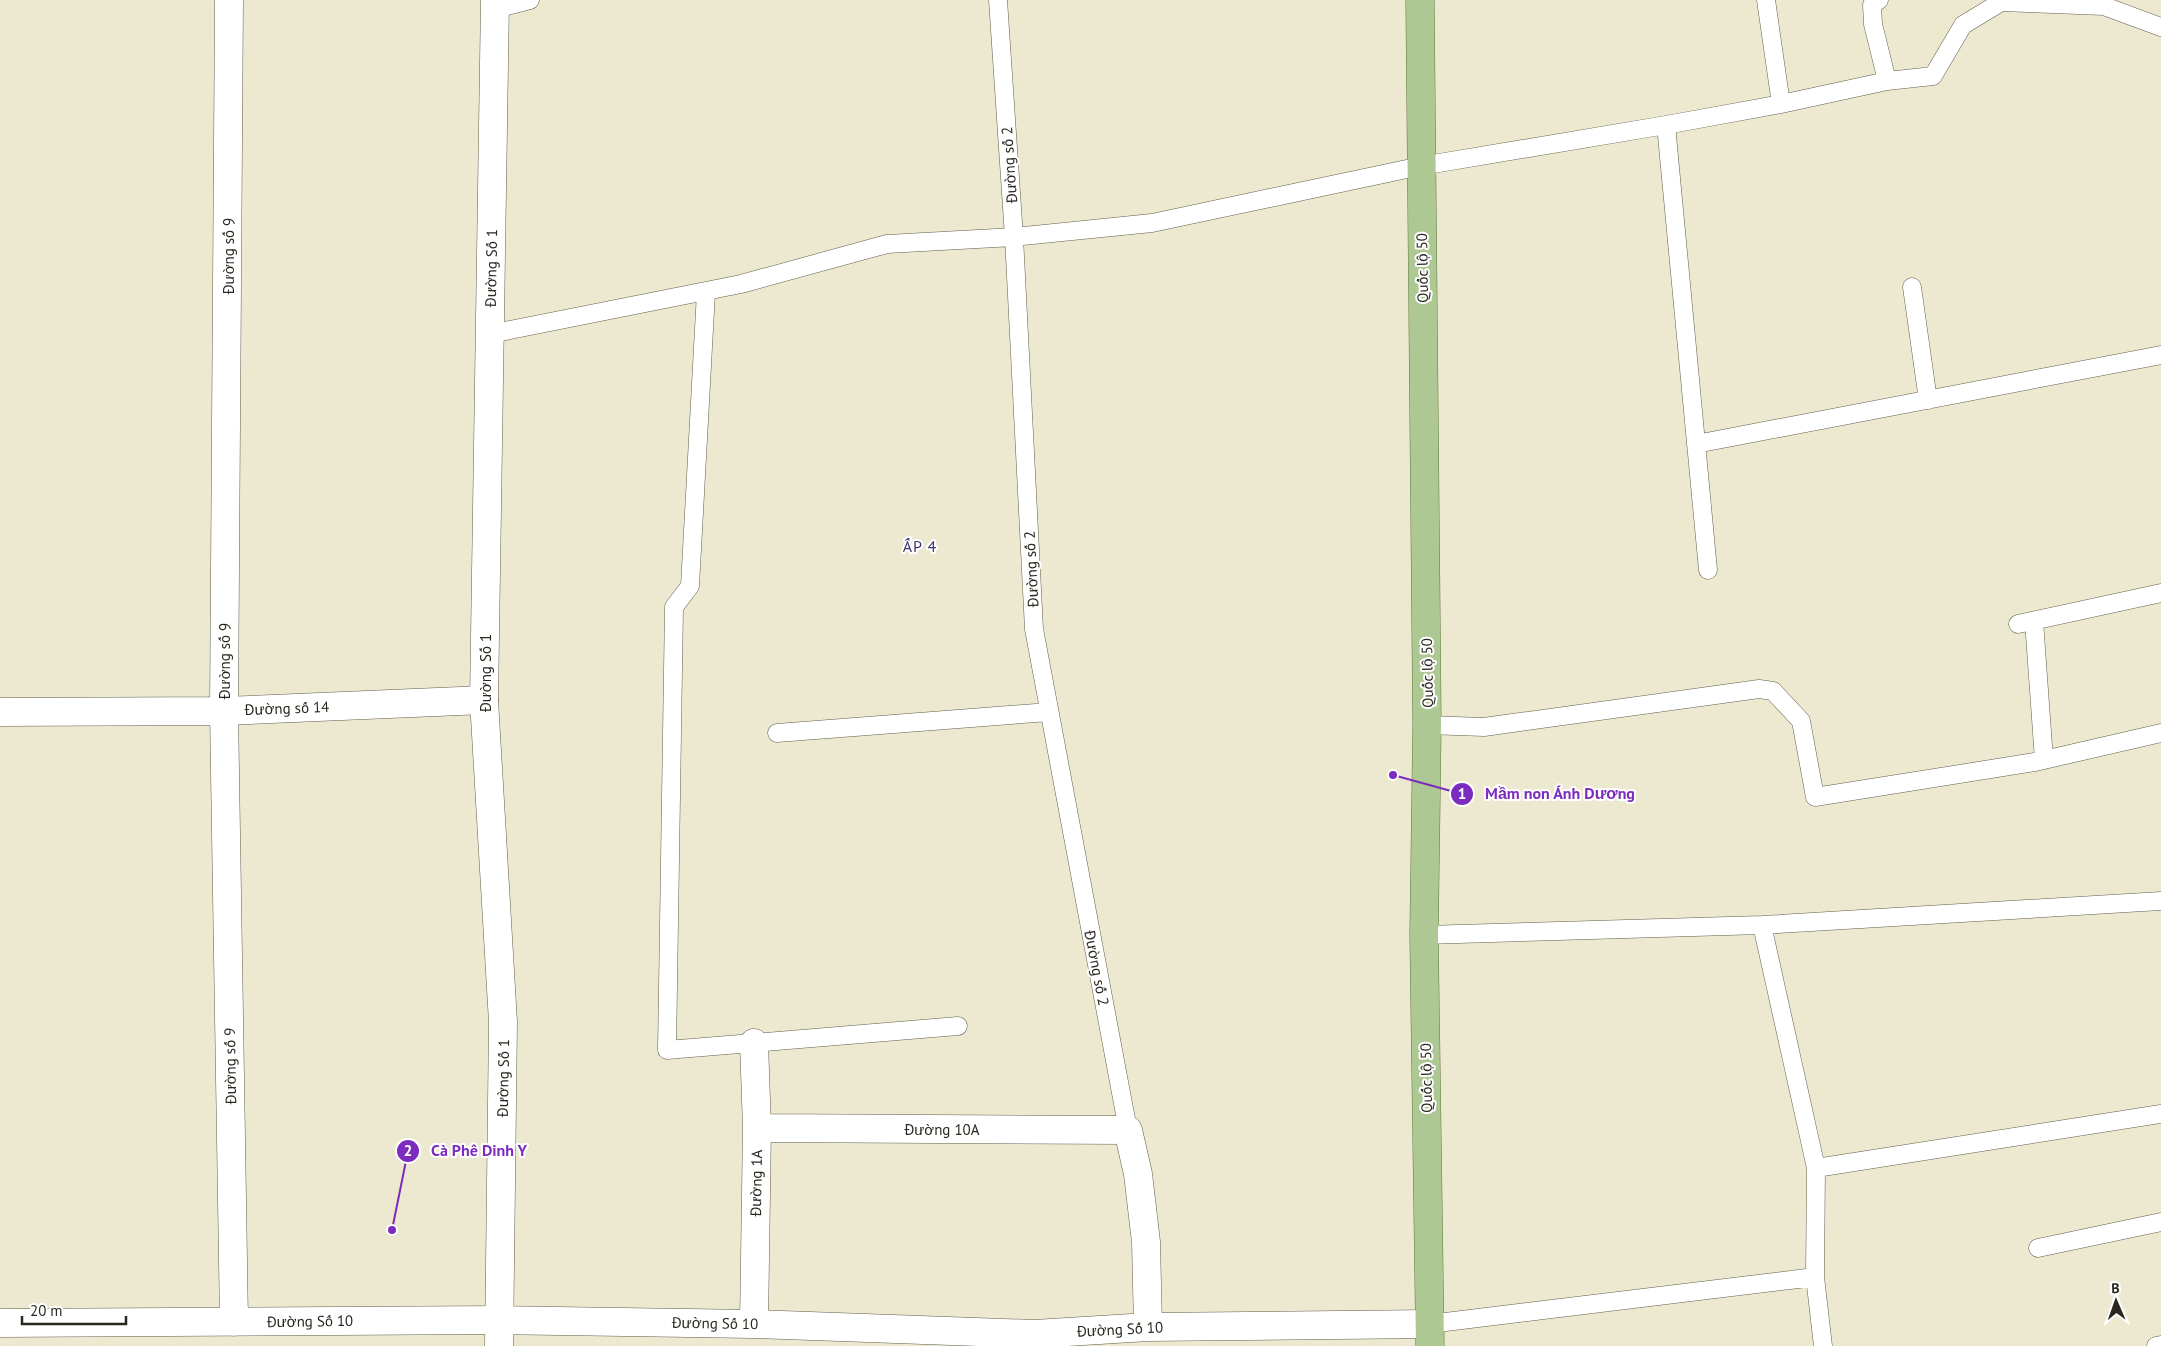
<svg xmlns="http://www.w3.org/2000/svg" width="2161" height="1346" viewBox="0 0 2161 1346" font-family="'PT Sans',sans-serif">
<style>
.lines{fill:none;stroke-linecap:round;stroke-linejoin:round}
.service-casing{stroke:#625e4a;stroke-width:19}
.minor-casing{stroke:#625e4a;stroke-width:29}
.tertiary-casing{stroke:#625e4a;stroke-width:29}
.primary-casing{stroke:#5c783a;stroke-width:29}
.service{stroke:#fff;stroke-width:18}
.minor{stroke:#fff;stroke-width:28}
.tertiary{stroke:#fff;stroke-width:28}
.primary{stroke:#adc892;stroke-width:28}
.labels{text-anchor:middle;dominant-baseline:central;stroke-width:4;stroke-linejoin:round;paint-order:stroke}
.street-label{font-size:15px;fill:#29271e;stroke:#fff}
.neighbourhood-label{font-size:16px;letter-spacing:1px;fill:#413571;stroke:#fff}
.leader{fill:none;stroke:#7b2cbf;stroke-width:2}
.callout-dot{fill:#7b2cbf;stroke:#fff;stroke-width:2}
.mark-label{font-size:15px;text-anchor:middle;font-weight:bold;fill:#fff}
.callout-label{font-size:16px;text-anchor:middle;font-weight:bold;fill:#7b2cbf;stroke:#fff;stroke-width:4;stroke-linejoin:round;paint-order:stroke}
</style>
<rect width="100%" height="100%" fill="#ede8d0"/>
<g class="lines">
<defs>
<path id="service" d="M998 0 1014 237 1034 629 1128 1130
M1766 0 1781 104
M1879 0 1872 5 1873 24 1887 81
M495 9 530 0
M1666 125 1708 570
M1912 287 1928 400
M706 292 690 586 674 607 667 1050 958 1026
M490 334 741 284 887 244 1014 237 1152 223 1421 166 1666 125 1781 104 1887 81 1933 76 1963 25 2001 2 2104 6 2161 27
M1696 444 2161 355
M2034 621 2044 760
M2018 624 2161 593
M1427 725 1484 727 1759 689 1773 691 1801 721 1815 797 2035 762 2161 733
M777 733 1049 712
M1762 925 1816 1168 1815 1277 1823 1346
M1424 935 1762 925 2161 901
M1816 1168 2161 1114
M2038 1248 2161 1222
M1429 1324 1815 1277
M2156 1346 2161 1345"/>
<path id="minor" d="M229 0 224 711 234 1322
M0 712 224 711 484 700
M757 1128 1128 1130 1138 1174 1146 1242 1148 1327
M0 1323 499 1320 754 1324 1035 1334 1148 1327 1429 1324
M754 1324 757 1128 754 1043"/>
<path id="tertiary" d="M495 0 484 700 503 1022 499 1346"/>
<path id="primary" d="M1420 0 1427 725 1424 935 1430 1346"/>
</defs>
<use href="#service" class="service-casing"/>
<use href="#minor" class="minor-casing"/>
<use href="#tertiary" class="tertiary-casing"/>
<use href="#primary" class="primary-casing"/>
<use href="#service" class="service"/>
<use href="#minor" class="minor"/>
<use href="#tertiary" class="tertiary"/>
<use href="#primary" class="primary"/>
</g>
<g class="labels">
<g class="street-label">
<text transform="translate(1009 165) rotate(-94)">Đường số 2</text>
<text transform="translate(228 256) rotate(-90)">Đường số 9</text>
<text transform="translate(491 268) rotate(-89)">Đường Số 1</text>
<text transform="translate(1422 268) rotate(-91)">Quốc lộ 50</text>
<text transform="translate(1031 569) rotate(-93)">Đường số 2</text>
<text transform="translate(224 661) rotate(-90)">Đường số 9</text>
<text transform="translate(485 673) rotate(-90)">Đường Số 1</text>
<text transform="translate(1427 673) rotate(-91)">Quốc lộ 50</text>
<text transform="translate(287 708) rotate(-2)">Đường số 14</text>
<text transform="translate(1097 968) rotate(79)">Đường số 2</text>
<text transform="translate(230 1066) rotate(-91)">Đường số 9</text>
<text transform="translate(503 1078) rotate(-89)">Đường Số 1</text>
<text transform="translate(1426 1078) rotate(-91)">Quốc lộ 50</text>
<text x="942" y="1129">Đường 10A</text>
<text transform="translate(756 1183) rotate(-89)">Đường 1A</text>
<text transform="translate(310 1321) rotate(-1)">Đường Số 10</text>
<text transform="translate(715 1323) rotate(1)">Đường Số 10</text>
<text transform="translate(1120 1329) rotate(-3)">Đường Số 10</text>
</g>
<g class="neighbourhood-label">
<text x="920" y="546">ẤP 4</text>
</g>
</g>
<path class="leader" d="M1393 775L1462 794M392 1230L408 1151"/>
<g class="callout-dot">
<circle cx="1393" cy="775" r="5"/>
<circle cx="392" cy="1230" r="5"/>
<circle cx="1462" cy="794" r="12"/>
<circle cx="408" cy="1151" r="12"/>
</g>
<g class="mark-label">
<text x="1462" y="799">1</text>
<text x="408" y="1156">2</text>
</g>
<g class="callout-label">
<text x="1560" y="799">Mầm non Ánh Dương</text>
<text x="479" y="1156">Cà Phê Dinh Y</text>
</g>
<g transform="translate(2116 1301) rotate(358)" stroke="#ffffff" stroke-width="4" paint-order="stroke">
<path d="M0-4L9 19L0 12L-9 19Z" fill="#29271e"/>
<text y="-8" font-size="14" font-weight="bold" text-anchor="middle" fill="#29271e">B</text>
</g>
<path d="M22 1316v8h104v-8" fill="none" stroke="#29271e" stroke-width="2.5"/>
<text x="30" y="1316" font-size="15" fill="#29271e" stroke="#ffffff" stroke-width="4" paint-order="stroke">20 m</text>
</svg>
